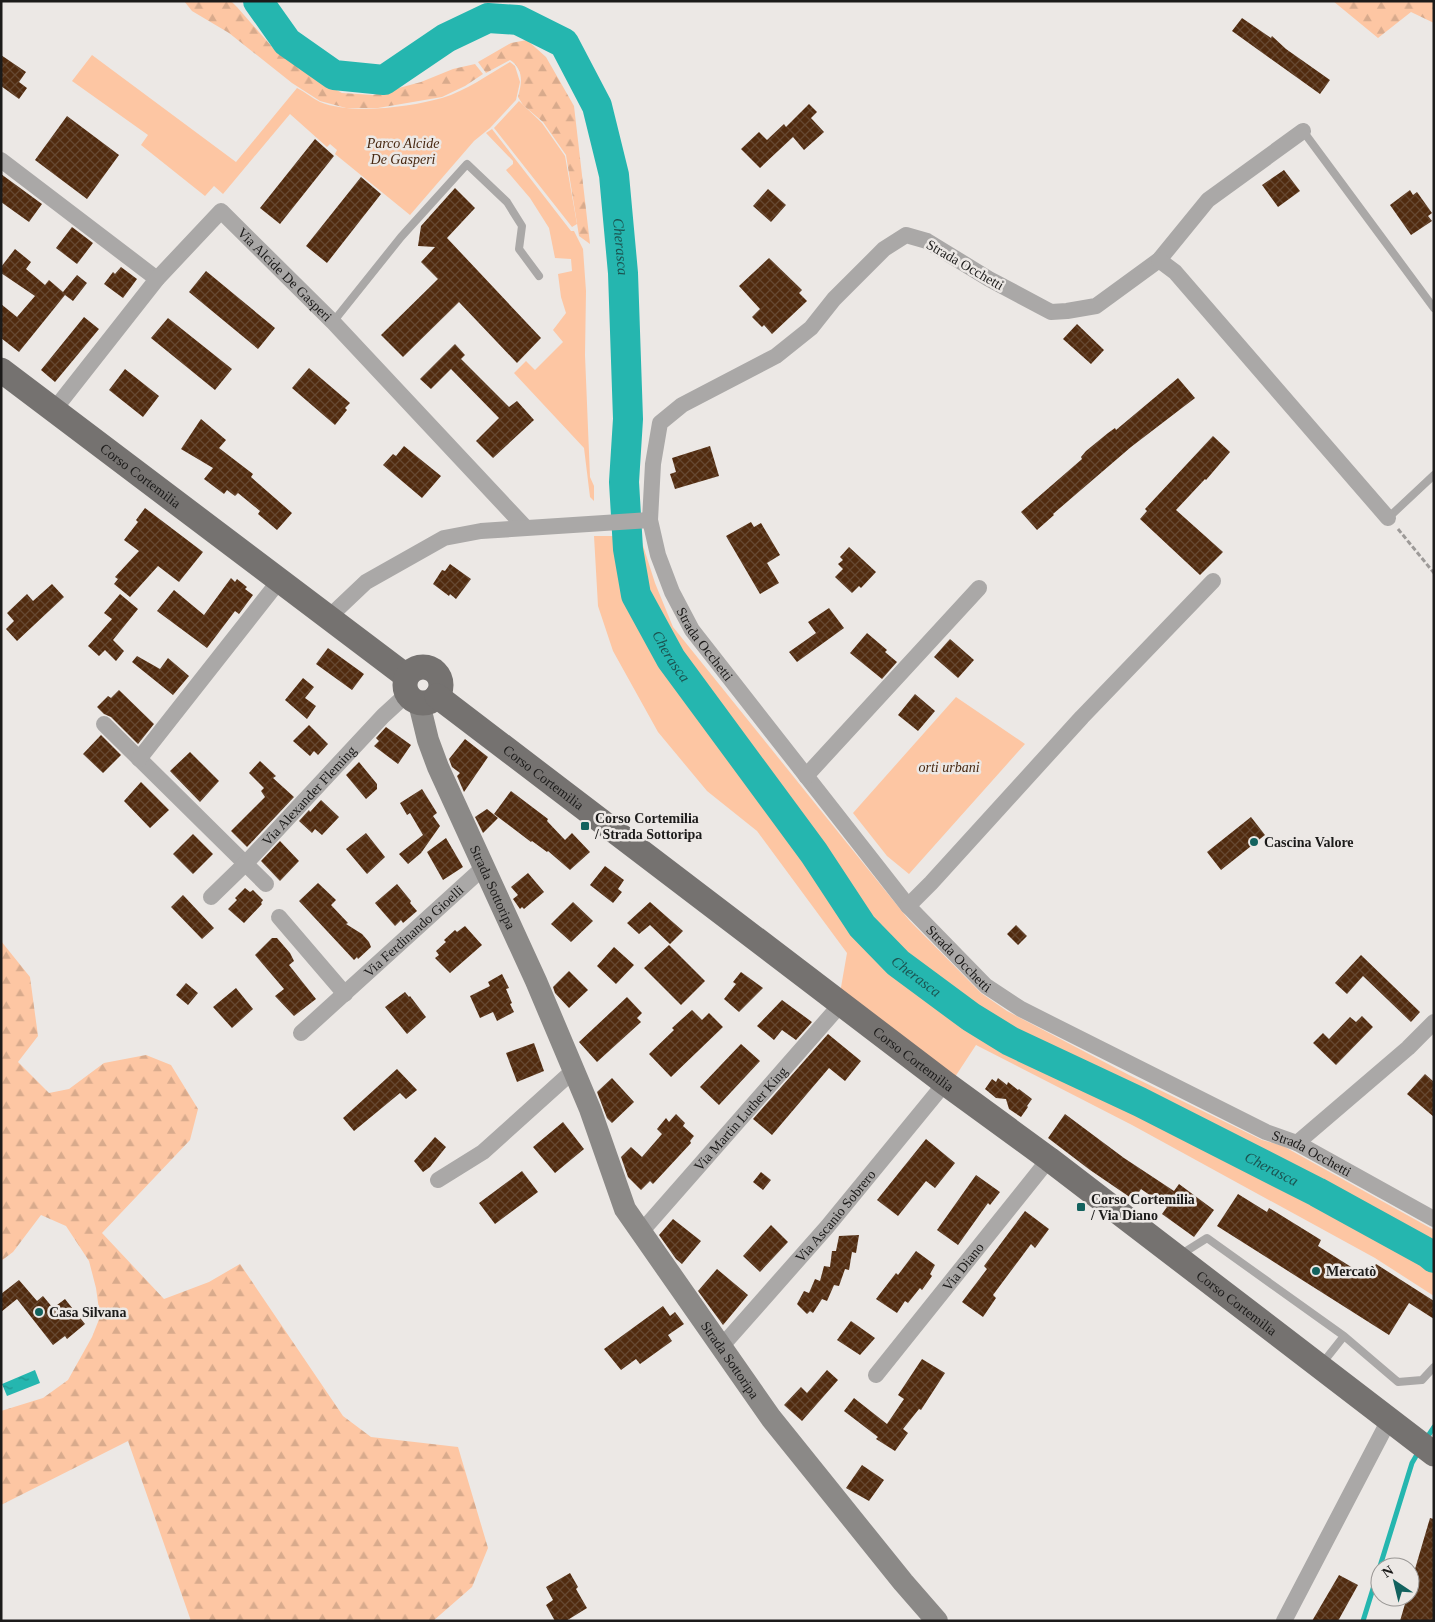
<svg xmlns="http://www.w3.org/2000/svg" width="1435" height="1622" viewBox="0 0 1435 1622" font-family="Georgia,serif">
<style>
.green{fill:#fdc6a3}
.forest{fill:url(#forest-firs)}
.water{fill:url(#water-ripples)}
.lines{fill:none;stroke-linecap:round;stroke-linejoin:round}
.stream{stroke:#25b6af;stroke-width:5}
.river{stroke:#25b6af;stroke-width:30}
.building{fill:url(#building-cross-hatch)}
.path{stroke:#9d9a98;stroke-width:3;stroke-dasharray:5 2.5;stroke-linecap:butt}
.lane{stroke:#aaa8a7;stroke-width:8}
.street{stroke:#aaa8a7;stroke-width:16}
.secondary{stroke:#8b8987;stroke-width:22}
.primary{stroke:#757270;stroke-width:25}
.poi-dot{fill:#13625e;stroke:#ece8e5;stroke-width:2}
.labels{text-anchor:middle;dominant-baseline:central;stroke-width:5;stroke-linejoin:round;paint-order:stroke}
.park-label{font-size:14px;font-style:italic;fill:#482912;stroke:#ece8e5}
.street-label{font-size:14px;fill:#1c1b1a;stroke:#ece8e5}
.poi-label{font-size:14px;font-weight:bold;fill:#1c1b1a;stroke:#ece8e5;text-anchor:start}
.water-label{font-size:15px;font-style:italic;fill:#1b5350;stroke:#ece8e5}
</style>
<defs>
<pattern id="forest-firs" width="22" height="20" patternUnits="userSpaceOnUse" patternTransform="scale(1.25)"><rect width="22" height="20" fill="#fdc6a3"/><path d="M5 1l3.5 6h-7zM16 11l3.5 6h-7z" fill="#d8aa8c"/></pattern>
<pattern id="water-ripples" width="26" height="14" patternUnits="userSpaceOnUse" patternTransform="scale(1.25)"><rect width="26" height="14" fill="#25b6af"/><path d="M2 4q2-2 4 0t4 0M15 11q2-2 4 0t4 0" fill="none" stroke="#1f938e"/></pattern>
<pattern id="building-cross-hatch" width="8" height="8" patternUnits="userSpaceOnUse" patternTransform="scale(1.25)"><rect width="8" height="8" fill="#512b0f"/><path d="M0 0l8 8M0 8l8-8" fill="none" stroke="#664831"/></pattern>
</defs>
<rect width="100%" height="100%" fill="#ece8e5"/>
<path class="green" d="M92 55 236 162 297 88C305 92 312 98 320 102 352 115 410 107 442 98 466 91 489 74 510 62L515 66 520 82 516 100 490 128 474 141 410 215 335 154 337 150 330 144 327 147 290 114 223 194 214 186 205 196 141 145 148 135 72 81Z
M519 101 542 123 565 156 577 224 572 227 494 128Z
M492 129 571 231H574L583 249 586 291 585 355 590 477 594 486V501L590 497 584 448 514 373 526 361 535 370 563 342 553 330 566 313 561 297 558 274 572 271 571 259 555 258 549 228 530 198 506 170 513 164V161L486 133Z
M594 536H640L655 583 673 627 909 920 981 993 1007 1011 1129 1075 1262 1140 1283 1146 1434 1230V1296L1375 1258 1132 1125 976 1045 953 1080 840 993 847 953 757 831 707 791 658 732 613 651 598 606Z
M956 697 1025 744 909 874 887 856 853 813Z"/>
<path class="forest" d="M184 1H231L237 7 273 48 315 78 342 93 373 95 421 82 453 69 475 64 483 74 465 86 442 97 378 108H346L320 101 292 83 229 33 192 11Z
M1333 1H1434V23L1411 12 1378 38Z
M527 40 546 57 574 106 590 244 579 236 566 155 543 122 523 105 518 97C522 83 524 69 510 60L486 73 478 62 511 43Z
M1 941 30 977 38 1036 18 1062 49 1093 69 1089 104 1063 146 1055 171 1065 198 1109 190 1140 102 1233 164 1299 209 1282 240 1264 343 1416 371 1437 458 1447 488 1548 472 1587 433 1621H191L128 1441 1 1505V1411L43 1398 68 1380 92 1337 100 1317 96 1288 89 1261 66 1226 41 1215 13 1252 1 1261Z"/>
<path class="water" d="M35 1370 40 1383 7 1396 2 1384Z"/>
<g class="lines">
<path class="stream" d="M1426 1439 1434 1427
M1363 1621 1412 1463 1419 1451"/>
<path class="river" id="s1" d="M258 1 287 42 334 75 384 80 446 38 488 18 518 20 564 43 597 106 614 175 623 273 628 419 624 482 628 549 636 595 671 659 814 853 862 926 898 963 971 1017 1010 1041 1140 1102 1317 1192 1428 1253 1434 1258"/>
</g>
<path class="building" d="M1242 18 1271 38 1272 36 1286 49 1330 80 1320 94 1232 31Z
M1 55 26 72 19 82 27 88 19 99 1 86Z
M809 104 817 112 811 118 824 132 804 150 793 137 760 168 741 149 759 132 767 140 784 124 786 127Z
M67 116 119 155 87 199 35 160Z
M315 139 334 156 280 224 260 208Z
M1284 170 1300 191 1278 207 1262 185Z
M1 174 42 204 29 222 1 202Z
M361 177 381 194 327 263 306 246Z
M455 188 475 208 447 238 541 338 517 363 459 302 403 357 381 335 438 279 421 262 435 247 418 246 421 226Z
M768 189 786 205 771 222 753 206Z
M1410 190 1413 195 1417 192 1432 213 1428 216 1432 221 1411 235 1390 205Z
M72 227 93 243 77 264 56 248Z
M15 249 31 262 26 269 45 285 49 280 63 292 77 275 87 283 73 301 65 295 19 352 1 338V304L17 317 35 296 1 273V267Z
M769 258 802 290 799 293 807 301 772 334 764 325 762 327 752 317 760 309 739 286Z
M121 267 137 279 123 298 104 284 113 272 115 274Z
M206 271 275 328 258 349 189 292Z
M84 317 99 329 55 382 41 370Z
M168 318 232 369 215 390 151 338Z
M1077 324 1104 350 1091 364 1063 339Z
M455 344 465 355 461 359 509 407 517 401 534 420 493 458 476 441 499 418 451 369 431 389 420 379Z
M309 368 350 403 345 408 347 410 335 425 292 388Z
M125 369 159 396 143 417 109 390Z
M1178 378 1195 398 1131 447 1053 514 1054 515 1037 530 1021 512 1082 459 1081 457 1086 451 1108 433 1115 428 1116 430Z
M201 419 226 440 219 448 253 474 251 477 292 513 277 530 258 514 260 511 238 493 235 496 227 490 224 494 204 479 213 468 181 449Z
M1213 436 1230 452 1206 480 1205 479 1176 510 1223 552 1200 575 1140 519 1147 511 1145 509Z
M404 446 441 476 422 498 383 465 393 454 396 456Z
M710 446 719 476 675 489 670 474 676 472 672 458Z
M145 508 203 552 179 582 158 566 130 597 114 584 118 579 115 577 139 551 124 540 138 522 136 520Z
M751 522 754 527 761 523 780 555 767 563 779 583 760 594 726 536Z
M849 547 876 572 861 588 859 586 852 593 835 577 843 569 838 564 843 560 840 557Z
M450 564 471 579 456 599 450 594 449 596 433 584 442 570 445 571Z
M231 578 235 582 237 579 247 587 245 589 253 595 239 614 235 611 207 648 157 611 174 590 204 615Z
M52 584 64 597 17 641 6 629 14 621 7 613 27 594 33 601Z
M120 594 138 609 113 640 124 651 116 661 105 650 99 656 88 646 112 619 104 613Z
M829 608 844 628 797 662 789 652 816 633 808 622Z
M867 633 887 650 885 652 897 662 882 679 850 653Z
M950 639 974 660 958 678 934 657Z
M328 648 364 674 352 690 316 664Z
M137 656 160 669 168 658 189 676 173 695 132 662Z
M303 678 314 687 305 698 316 706 307 719 285 700Z
M119 690 154 724 138 744 111 717 104 714 97 707 108 696 111 698Z
M915 694 935 711 918 731 898 715Z
M309 725 328 744 318 755 314 751 310 756 293 741Z
M386 727 411 745 398 764 374 746 379 741 376 738Z
M101 735 121 755 103 773 83 754Z
M465 739 488 757 464 792 457 776 460 773 452 767 449 759Z
M190 752 219 781 200 802 170 771Z
M260 761 276 776 273 778 294 797 247 847 231 831 265 797 261 791 264 788 249 773Z
M359 762 377 784V789L366 799 346 775Z
M141 782 169 810 150 828 124 801Z
M422 789 437 813 433 816 440 826 421 853 408 864 399 854 423 835 410 813 407 815 400 803Z
M511 791 548 819 547 821 565 840 572 833 590 852 570 870 548 851 547 852 532 841 531 842 494 814Z
M321 800 339 817 322 835 315 829 312 833 299 821 309 810 310 812Z
M487 809 498 818 483 833 475 817Z
M1251 817 1265 835 1221 870 1207 852Z
M366 833 385 857 367 874 346 849Z
M193 834 213 854 193 874 173 854Z
M446 838 463 867 443 880 427 852Z
M280 841 299 861 280 881 261 861Z
M605 866 624 880 618 889 622 892 613 903 590 885Z
M528 873 544 892 524 909 522 907 520 909 513 899 518 895 511 887Z
M318 883 336 900 331 905 348 923 346 924 362 934 369 942 371 947 358 959 357 957 354 960 299 901Z
M397 884 411 901 410 903 417 911 403 923 401 920 395 926 375 903Z
M245 888 250 892 253 890 263 900 261 903 262 904 244 923 228 909 237 900 235 898Z
M183 895 214 928 202 939 171 907Z
M573 902 593 921 571 942 551 924Z
M650 902 683 931 670 944 650 925 639 934 627 923Z
M1016 925 1027 936 1018 945 1007 934Z
M465 926 482 945 450 973 435 958 439 955 436 951 446 942 444 940 455 930 457 932Z
M272 938H277L290 953 294 961 289 965 316 999 294 1016 275 996 284 989 255 955Z
M669 945 705 981 681 1005 644 968Z
M614 947 634 965 616 984 597 966Z
M1361 955 1420 1012 1411 1022 1363 976 1347 994 1335 983Z
M569 971 588 990 569 1008 555 993 553 987Z
M741 972 763 988 739 1012 724 999 736 984 733 982Z
M502 974 509 988 506 989 512 1003 510 1004 514 1012 497 1021 493 1012 480 1018 470 996 490 986 488 982Z
M186 983 198 993 188 1005 176 995Z
M236 988 253 1009 232 1028 213 1007Z
M405 992 409 997 410 996 426 1017 407 1034 385 1007Z
M627 997 642 1013 637 1018 641 1022 597 1062 579 1042Z
M782 1000 812 1022 796 1040 782 1030 774 1040 757 1026Z
M692 1010 702 1020 709 1013 723 1027 671 1077 649 1054 674 1030 672 1028Z
M1362 1016 1373 1027 1336 1065 1313 1043 1323 1033 1329 1039 1350 1017 1356 1022Z
M828 1034 861 1061 845 1081 829 1068 772 1135 753 1119Z
M534 1043 544 1071 517 1082 506 1053Z
M741 1044 760 1061 719 1105 700 1087Z
M397 1069 417 1090 406 1099 400 1093 354 1131 343 1118Z
M1425 1074 1434 1082V1117L1407 1094Z
M612 1078 634 1102 612 1123 607 1118 597 1092Z
M998 1078 1007 1085 1008 1082 1018 1090 1019 1089 1032 1099 1027 1106 1028 1107 1021 1117 1009 1109 1006 1099 996 1098 985 1089 992 1079 996 1082Z
M676 1114 685 1123 683 1126 694 1136 690 1141 691 1143 653 1184 650 1181 641 1190 628 1177 621 1157 631 1147 642 1157 662 1134 657 1129 666 1118 669 1122Z
M1065 1114 1124 1158 1174 1191 1179 1184 1214 1210 1194 1237 1162 1214 1167 1207 1141 1189 1134 1200 1090 1170 1048 1138Z
M563 1122 584 1149 555 1173 533 1147Z
M435 1137 446 1147 430 1167 423 1172 414 1161Z
M926 1139 955 1163 935 1188 926 1181 898 1216 877 1200Z
M522 1171 538 1192 495 1224 479 1203Z
M761 1172 771 1180 763 1190 753 1182Z
M976 1175 1000 1192 990 1205 988 1203 958 1245 937 1230Z
M1238 1194 1267 1212 1269 1208 1321 1240 1318 1246 1367 1277 1376 1264 1434 1301V1319L1409 1303 1389 1335 1217 1226Z
M1025 1211 1049 1229 1035 1248 1031 1244 993 1295 996 1298 983 1317 962 1302 987 1269 984 1266Z
M673 1219 701 1241 682 1264 676 1259 659 1235Z
M771 1225 788 1242 760 1272 743 1256Z
M859 1235 856 1253 852 1252 849 1270 845 1269 839 1286 834 1285 827 1301 822 1299 813 1313 810 1311 807 1314 797 1304 804 1291 809 1293 815 1279 820 1281 824 1266 830 1267 832 1251H836L839 1236Z
M916 1251 935 1265 930 1274 932 1276 922 1290 920 1288 908 1303 905 1301 897 1313 876 1299 896 1273 898 1275Z
M717 1269 748 1295 723 1325 698 1291Z
M19 1280 37 1301 43 1296 53 1308 65 1299 85 1324 67 1339 65 1336 53 1345 17 1299 1 1312V1294Z
M663 1306 670 1316 675 1312 684 1324 668 1335 672 1341 640 1364 636 1359 621 1370 604 1349Z
M851 1321 875 1338 860 1355 837 1340Z
M922 1359 945 1373 921 1410 919 1409 903 1429 908 1433 895 1451 876 1439 878 1437 844 1411 854 1398 887 1424 904 1399 898 1395Z
M827 1370 838 1380 802 1421 784 1405 801 1387 807 1393Z
M862 1465 884 1480 869 1501 846 1488Z
M1430 1518 1434 1519V1621H1400L1407 1597H1410V1586Z
M570 1573 578 1587 576 1589 587 1608 566 1621H555L546 1605 553 1600 546 1587Z
M1339 1575 1358 1585 1338 1621H1312Z"/>
<g class="lines">
<path class="path" d="M1398 529 1434 573"/>
<path class="lane" d="M1303 131 1434 308
M333 322 401 237 467 164 507 202 522 226 519 249 539 276
M1388 518 1434 475
M1180 1255 1207 1238 1344 1336 1321 1365
M1344 1336 1398 1382 1422 1380 1434 1367"/>
<g class="street">
<path id="s2" d="M1303 131 1208 200 1159 260 1096 306 1067 311 1051 312 989 279 927 241 906 235 884 249 834 299 811 328 776 356 682 405 660 423 653 464 650 520 658 555 672 592 692 630 908 906 986 986 1021 1009 1266 1132 1297 1143 1434 1219"/>
<path d="M1 160 157 279"/>
<path d="M1159 260 1175 272 1388 518"/>
<path id="s3" d="M54 410 157 279 221 211 333 322 525 527"/>
<path d="M328 618 366 582 444 538 481 531 650 520"/>
<path d="M104 724 266 884"/>
<path d="M139 759 279 581"/>
<path d="M806 776 979 588"/>
<path id="s4" d="M211 897 246 863 383 716 407 694"/>
<path d="M908 906 931 883 1082 717 1213 581"/>
<path d="M279 917 345 994"/>
<path id="s5" d="M301 1033 484 867"/>
<path d="M1297 1143 1408 1048 1434 1022"/>
<path d="M438 1180 483 1152 574 1070"/>
<path id="s6" d="M641 1232 841 1004"/>
<path id="s7" d="M721 1347 827 1227 945 1083"/>
<path id="s8" d="M876 1375 1049 1159"/>
<path d="M1284 1621 1389 1420"/>
</g>
<path class="secondary" id="s9" d="M419 703 428 740 438 767 536 981 590 1109 625 1209 771 1418 903 1582 937 1621"/>
<g class="primary">
<path id="s10" d="M1 370 406 676"/>
<circle cx="423" cy="685" r="18"/>
<path id="s11" d="M437 696 945 1083 1049 1159 1434 1454"/>
</g>
</g>
<g class="poi-dot">
<rect x="580" y="821" width="10" height="10" rx="2.5"/>
<circle cx="1254" cy="842" r="5"/>
<rect x="1076" y="1202" width="10" height="10" rx="2.5"/>
<circle cx="1316" cy="1271" r="5"/>
<circle cx="39" cy="1312" r="5"/>
</g>
<g class="labels">
<g class="park-label">
<text x="403" y="143">Parco Alcide<tspan x="403" dy="16">De Gasperi</tspan></text>
<text x="949" y="767">orti urbani</text>
</g>
<g class="street-label">
<text transform="translate(965 265) rotate(30)">Strada Occhetti</text>
<text stroke="none"><textPath href="#s3" startOffset="350">Via Alcide De Gasperi</textPath></text>
<text stroke="none"><textPath href="#s10" startOffset="175">Corso Cortemilia</textPath></text>
<text stroke="none"><textPath href="#s2" startOffset="1031">Strada Occhetti</textPath></text>
<text stroke="none"><textPath href="#s11" startOffset="134">Corso Cortemilia</textPath></text>
<text stroke="none"><textPath href="#s4" startOffset="141">Via Alexander Fleming</textPath></text>
<text stroke="none"><textPath href="#s9" startOffset="199">Strada Sottoripa</textPath></text>
<text stroke="none"><textPath href="#s5" startOffset="152">Via Ferdinando Gioelli</textPath></text>
<text stroke="none"><textPath href="#s2" startOffset="1436">Strada Occhetti</textPath></text>
<text stroke="none"><textPath href="#s11" startOffset="599">Corso Cortemilia</textPath></text>
<text stroke="none"><textPath href="#s6" startOffset="151">Via Martin Luther King</textPath></text>
<text stroke="none"><textPath href="#s2" startOffset="1841">Strada Occhetti</textPath></text>
<text stroke="none"><textPath href="#s7" startOffset="174">Via Ascanio Sobrero</textPath></text>
<text stroke="none"><textPath href="#s8" startOffset="139">Via Diano</textPath></text>
<text stroke="none"><textPath href="#s11" startOffset="1004">Corso Cortemilia</textPath></text>
<text stroke="none"><textPath href="#s9" startOffset="731">Strada Sottoripa</textPath></text>
</g>
<g class="poi-label">
<text x="595" y="818">Corso Cortemilia<tspan x="595" dy="16">/ Strada Sottoripa</tspan></text>
<text x="1264" y="842">Cascina Valore</text>
<text x="1091" y="1199">Corso Cortemilia<tspan x="1091" dy="16">/ Via Diano</tspan></text>
<text x="1326" y="1271">Mercatò</text>
<text x="49" y="1312">Casa Silvana</text>
</g>
<g class="water-label">
<text stroke="none"><textPath href="#s1" startOffset="575">Cherasca</textPath></text>
<text stroke="none"><textPath href="#s1" startOffset="995">Cherasca</textPath></text>
<text stroke="none"><textPath href="#s1" startOffset="1400">Cherasca</textPath></text>
<text stroke="none"><textPath href="#s1" startOffset="1805">Cherasca</textPath></text>
</g>
</g>
<rect width="1435" height="1622" fill="none" stroke="#1c1b1a" stroke-width="5"/>
<g transform="translate(1395 1582) rotate(325)"><circle r="24" fill="#ece8e5" stroke="#999694"/>
<path d="M0-4L9 19L0 12L-9 19Z" fill="#13625e"/>
<text y="-8" font-size="14" font-weight="bold" text-anchor="middle" fill="#1c1b1a">N</text>
</g>
</svg>
